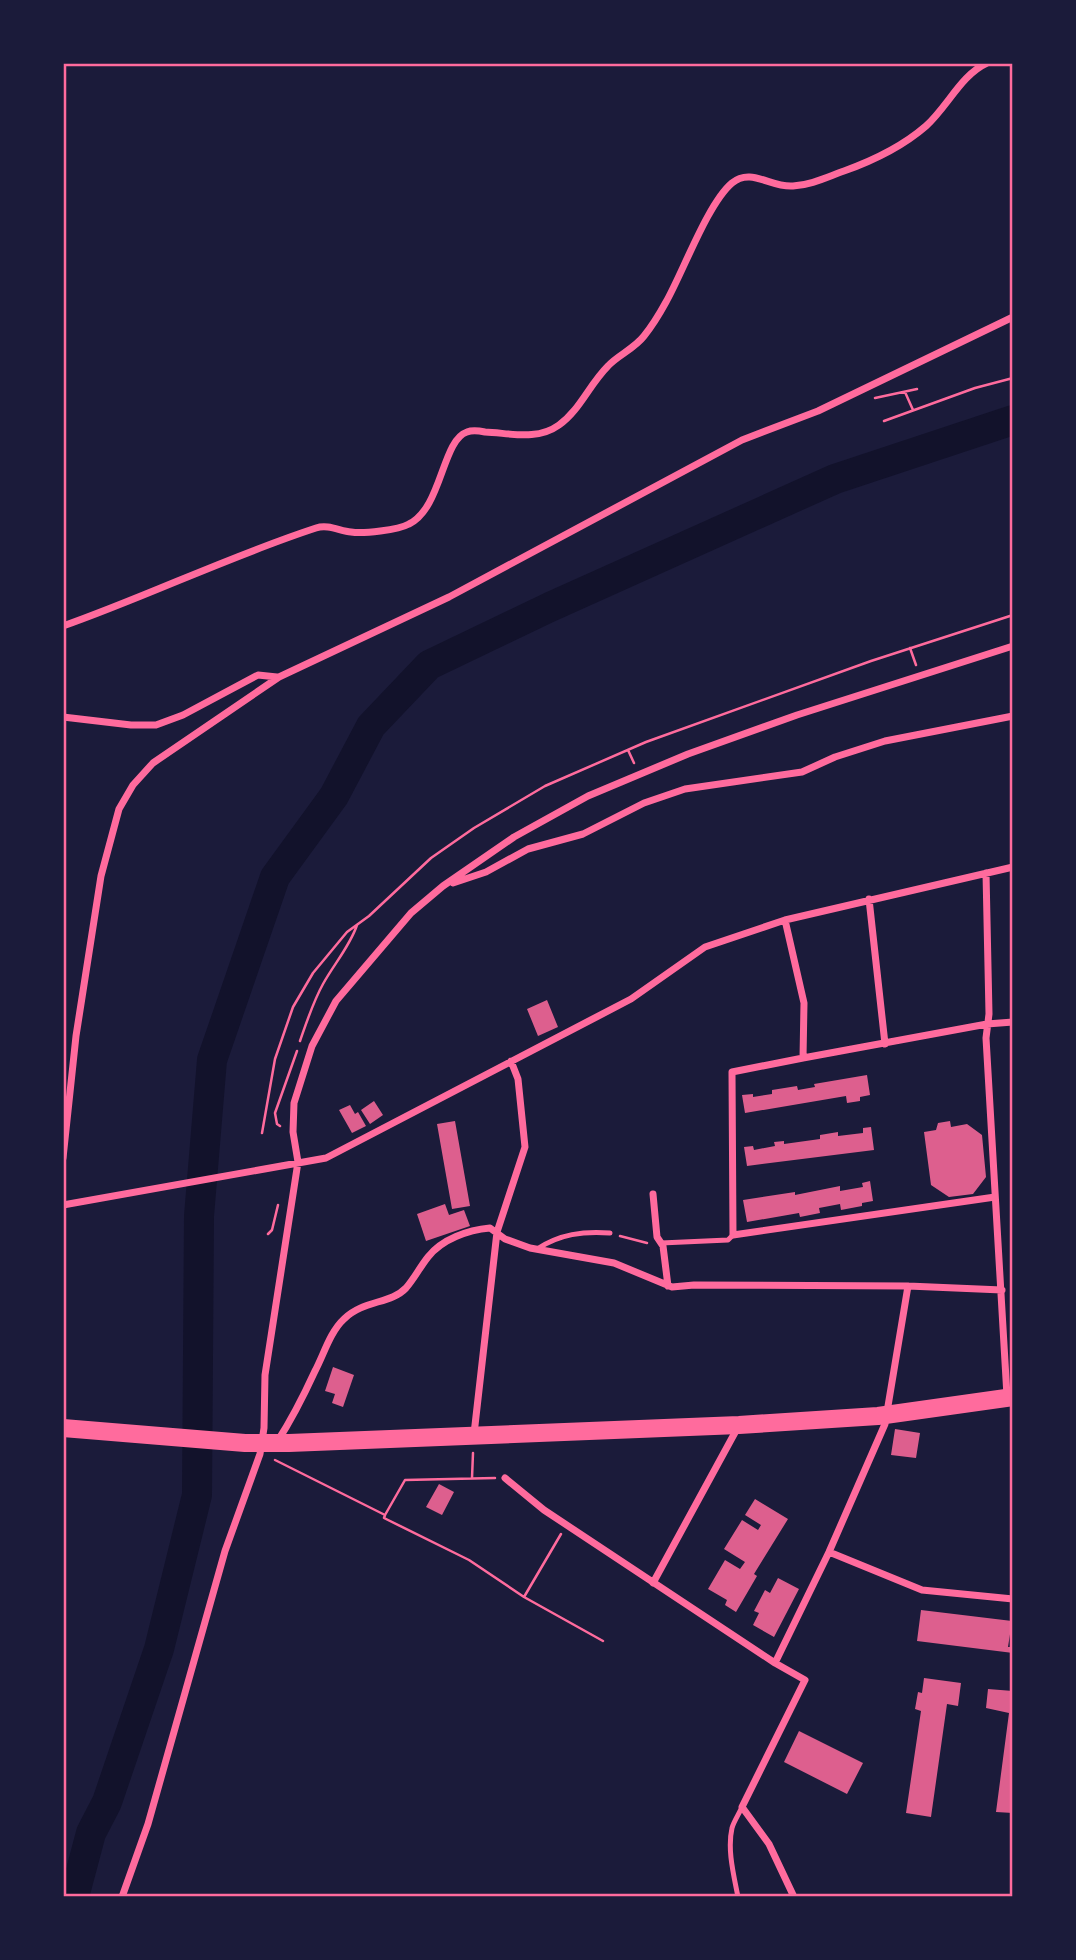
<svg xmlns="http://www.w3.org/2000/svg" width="1076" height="1960" viewBox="0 0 1076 1960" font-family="Mulish,sans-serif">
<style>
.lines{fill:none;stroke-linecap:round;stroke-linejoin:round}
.river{stroke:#12122b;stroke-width:30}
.building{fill:#dd5f8e}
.path{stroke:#ff6b9d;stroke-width:2.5}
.service{stroke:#ff6b9d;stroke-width:5}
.minor{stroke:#ff6b9d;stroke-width:7}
.trunk{stroke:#ff6b9d;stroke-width:18}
.neatline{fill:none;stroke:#ff6b9d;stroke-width:2.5}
</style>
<rect width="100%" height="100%" fill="#1b1b3a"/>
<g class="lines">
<path class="river" d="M74 1897 91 1833 107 1802 159 1649 197 1495 199 1216 212 1060 275 877 334 796 371 726 429 665 550 607 835 479 1013 420"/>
</g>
<path class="building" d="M547 1000 558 1027 538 1036 527 1009Z
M867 1075 870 1095 860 1097V1101L847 1103 846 1096 745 1113 742 1095 753 1094V1097L772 1094V1090L797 1086 798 1090 815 1087 814 1084Z
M374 1101 383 1115 370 1124 361 1110Z
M350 1105 355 1114 358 1112 366 1126 352 1133 339 1110Z
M455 1121 470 1206 452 1209 437 1124Z
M950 1121 951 1127 967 1124 982 1135 986 1177 973 1194 949 1197 931 1185 924 1132 936 1130 938 1123Z
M871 1127 874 1150 747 1166 744 1147 753 1146 754 1150 775 1146 774 1142 784 1141V1144L820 1139V1135L838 1132V1136L863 1133V1128Z
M870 1181 873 1201 862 1203V1206L841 1210 840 1204 819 1208 820 1213 800 1217 799 1213 747 1222 743 1200 795 1192V1195L840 1186V1191L863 1187 862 1183Z
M445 1204 449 1215 464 1210 470 1226 426 1241 417 1214Z
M333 1367 354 1375 343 1407 332 1403 335 1394 325 1391Z
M895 1429 920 1433 916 1458 891 1455Z
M439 1484 454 1492 442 1515 426 1507Z
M755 1499 788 1519 754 1574 757 1576 736 1612 725 1605 727 1600 708 1589 725 1560 740 1569 745 1562 724 1549 742 1520 758 1530 761 1525 745 1515Z
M778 1578 799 1589 774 1637 753 1625 759 1613 754 1611 765 1590 770 1593Z
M921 1610 1012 1621 1008 1647H1013V1653L917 1641Z
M924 1678 961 1683 958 1706 947 1704 931 1817 906 1813 921 1711 915 1709 918 1692 922 1693Z
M988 1689 1013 1691V1813L996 1812 1009 1713 986 1708Z
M799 1731 863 1763 847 1794 784 1762Z"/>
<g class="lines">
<path class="path" d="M905 392 913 410
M875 398 917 389
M884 421 975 388 1013 378
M910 648 916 665
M628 750 634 763
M300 1041C307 1021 313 1002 323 984 334 964 350 946 357 925
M280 1126 277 1124 275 1113 297 1051
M262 1133 275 1059 293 1007 313 973 347 932 369 916 431 858 474 828 545 786 646 742 871 661 1013 615
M268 1234 272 1230 278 1205
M620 1236 647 1243
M275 1460 385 1515 384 1518 469 1560 524 1597 603 1641
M472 1478 473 1453
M385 1515 405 1480 495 1478
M524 1597 561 1534"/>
<path class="service" d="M661 1243 728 1240 733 1235
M537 1249C560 1234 583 1231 610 1233
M738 1897C734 1876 727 1850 732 1828 734 1821 739 1814 742 1807"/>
<path class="minor" d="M63 626C148 596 230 556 316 528 328 524 340 531 351 532 363 534 398 530 409 524 442 508 442 440 467 432 472 430 480 431 485 432 510 433 537 441 559 425 580 410 589 385 608 366 618 355 634 349 644 336 652 326 660 313 666 302 683 272 708 203 732 183 751 167 771 188 793 186 811 185 827 177 844 171 872 161 903 146 926 126 948 106 961 75 987 63
M63 717 131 725H156L183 715 258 675 277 677
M986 873 989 1014 986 1038 1007 1396
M453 883 486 872 528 849 583 834 644 803 685 789 802 772 835 757 885 741 1013 716
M869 899 885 1044
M785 920 804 1003 803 1058 987 1024 1013 1022
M803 1058 732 1072 733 1235 995 1197
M63 1158 76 1036 101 876 119 809 133 785 153 763 279 677 449 597 742 440 818 411 1013 317
M653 1194 657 1237 663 1246 668 1286
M63 1205 326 1158 631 999 705 947 785 920 1013 867
M474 1434 497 1232 525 1147 518 1079 511 1061
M277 1442C292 1419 304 1395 315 1371 324 1354 330 1332 344 1319 363 1300 391 1304 406 1288 414 1279 420 1267 428 1257 442 1239 468 1230 490 1228L505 1239 530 1248 614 1263 672 1287 694 1285 908 1286 1002 1290
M505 1478 544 1510 775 1663 829 1552 885 1424 908 1286
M829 1552 922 1590 1013 1599
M653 1583 738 1427
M775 1663 805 1680 742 1807 769 1844 794 1897
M122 1897 148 1824 225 1551 260 1454 264 1428 265 1375 298 1162 293 1132 294 1103 312 1046 336 1001 411 913 443 886 514 837 588 796 688 754 797 715 1013 646"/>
<path class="trunk" d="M63 1428 245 1443H289L739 1425 878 1416 1013 1397"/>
</g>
<rect width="1076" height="1960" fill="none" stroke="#1b1b3a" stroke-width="130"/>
<rect x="65" y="65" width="946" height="1830" class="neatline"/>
</svg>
